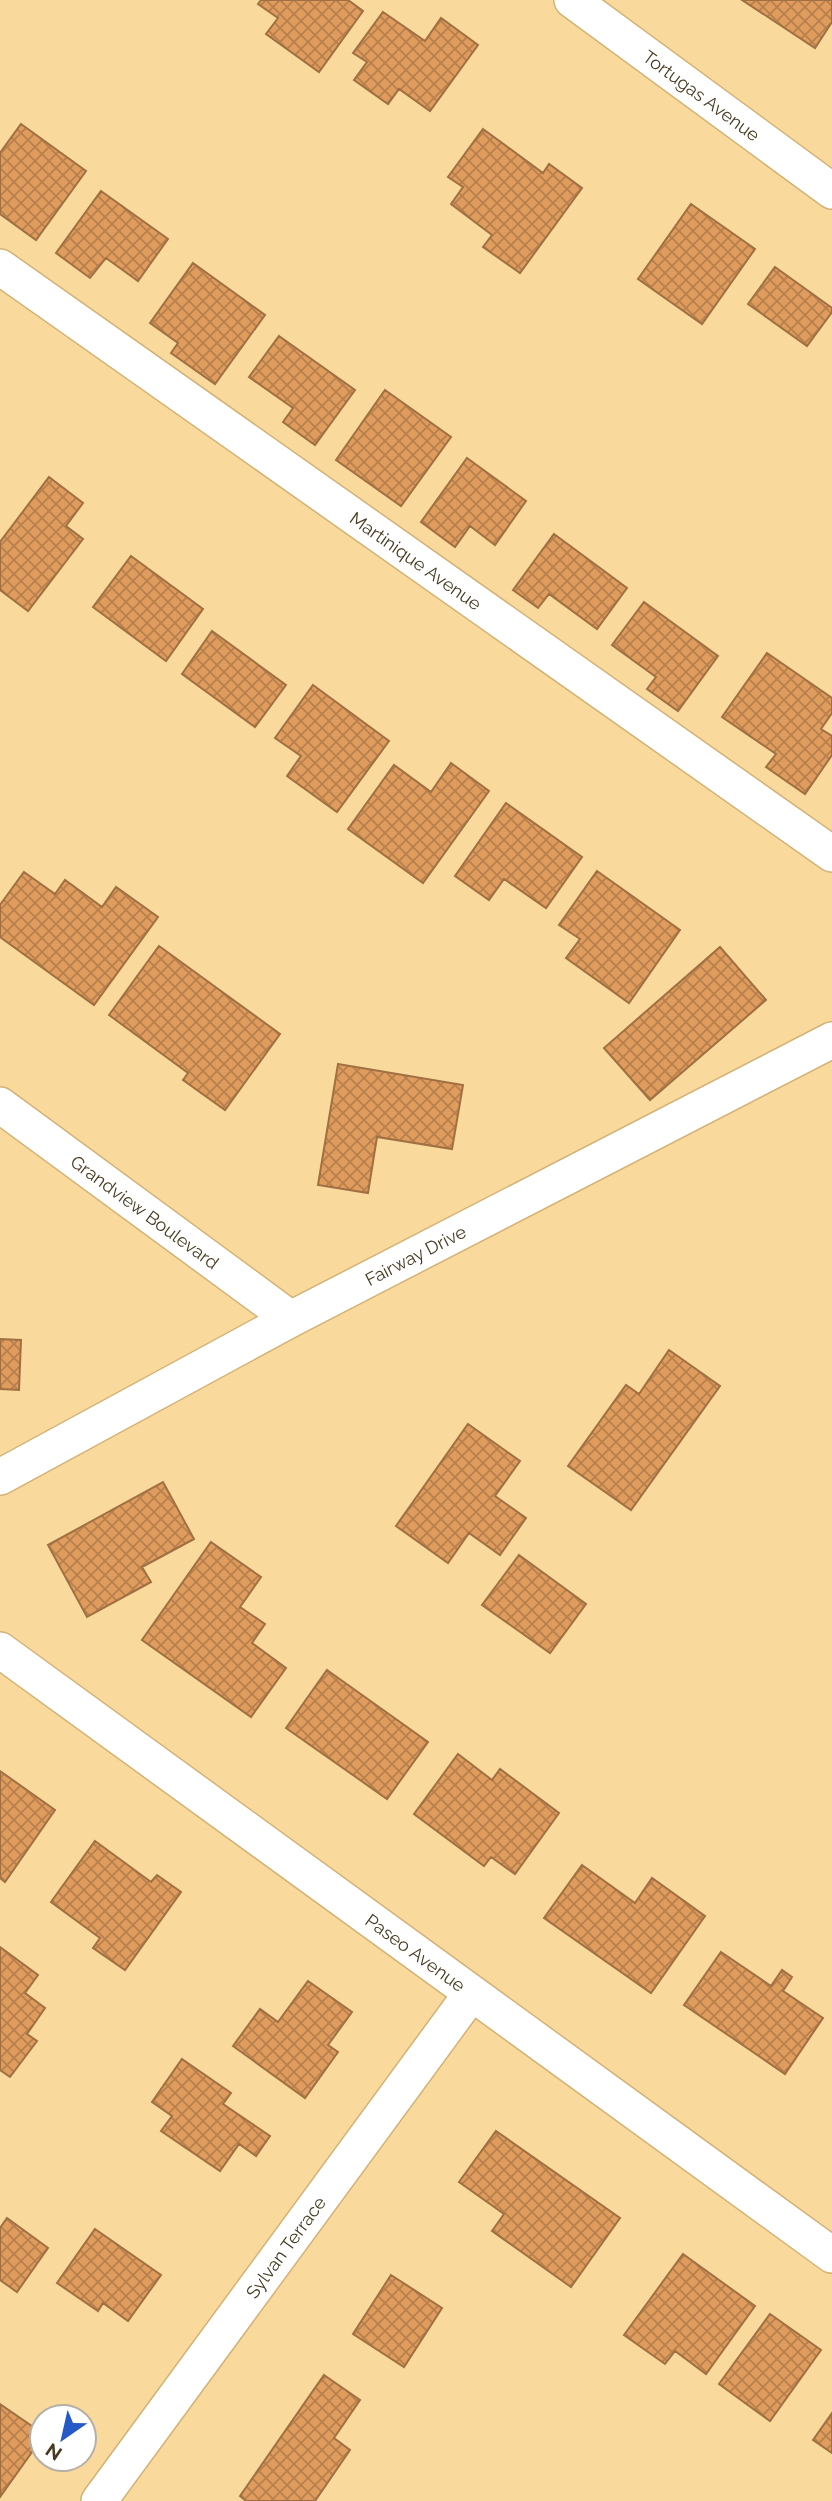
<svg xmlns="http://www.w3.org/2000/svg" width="832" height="2501" viewBox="0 0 832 2501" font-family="Raleway,sans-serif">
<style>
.building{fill:url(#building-cross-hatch);stroke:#a07043;stroke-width:2}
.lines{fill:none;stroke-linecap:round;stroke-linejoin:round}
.minor-casing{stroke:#d2b276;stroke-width:38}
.minor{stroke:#fff;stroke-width:35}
.labels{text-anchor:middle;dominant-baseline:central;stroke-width:6;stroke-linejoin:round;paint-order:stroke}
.street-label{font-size:18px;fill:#473a21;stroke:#fff}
</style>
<defs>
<pattern id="building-cross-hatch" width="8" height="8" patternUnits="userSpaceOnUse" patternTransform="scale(1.75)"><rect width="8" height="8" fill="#df9c5d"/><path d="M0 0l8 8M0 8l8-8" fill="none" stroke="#b7804c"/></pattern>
</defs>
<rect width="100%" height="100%" fill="#fad99c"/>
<path class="building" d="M261 0H348L363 11 319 72 266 34 278 18 258 4Z
M742 0H832V22L815 48Z
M383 12 425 41 441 18 478 45 430 111 399 89 388 104 354 80 367 62 353 53Z
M21 124 86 171 36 240 0 214V153Z
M483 129 543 173 549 164 582 188 520 273 483 247 492 235 451 204 463 187 448 177Z
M101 191 168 239 138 281 106 258 90 278 56 253Z
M691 204 755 249 702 324 638 279Z
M193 263 265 315 215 384 171 353 178 343 150 323Z
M775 267 832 308V312L807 346 748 304Z
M279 336 355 390 315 445 283 422 293 408 249 377Z
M385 390 451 437 401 506 336 460Z
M467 458 526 501 495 545 470 526 455 547 421 522Z
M49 477 83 503 66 526 83 539 28 611 0 590V542Z
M554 534 627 588 597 629 549 594 538 608 513 590Z
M131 556 203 609 166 661 93 607Z
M644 602 718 656 678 711 647 689 656 677 612 645Z
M212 631 286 685 255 727 182 674Z
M767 653 832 698V713L821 729 832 736V755L805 794 766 767 776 754 722 717Z
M313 685 389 741 337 812 287 776 301 756 275 738Z
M451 763 489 791 423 883 348 829 394 765 431 792Z
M506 803 582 857 546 908 504 879 489 900 455 876Z
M597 871 680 930 629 1003 566 958 580 939 559 925Z
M24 872 55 894 65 880 102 907 116 887 158 917 94 1005 0 937V905Z
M159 946 280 1034 225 1110 183 1080 188 1073 109 1015Z
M720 947 766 1000 650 1100 604 1048Z
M338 1064 463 1085 452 1149 377 1137 368 1193 318 1185Z
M0 1339 21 1340 19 1390 0 1389Z
M669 1350 720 1386 631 1510 568 1466 626 1385 639 1394Z
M468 1424 520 1461 495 1496 526 1518 500 1555 469 1533 448 1563 396 1526Z
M163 1482 194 1539 142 1567 151 1582 87 1617 48 1545Z
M211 1542 261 1577 240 1607 265 1624 252 1643 286 1668 251 1717 142 1640Z
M519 1555 586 1604 550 1653 482 1605Z
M327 1670 428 1742 387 1799 286 1728Z
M458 1754 492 1780 500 1769 559 1813 515 1874 491 1857 484 1866 414 1814Z
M0 1771 55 1810 5 1882 0 1878Z
M95 1841 151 1882 157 1875 181 1892 125 1970 93 1948 100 1938 51 1902Z
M582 1865 635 1903 652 1878 705 1916 651 1993 544 1918Z
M0 1947 38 1975 25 1993 45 2008 27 2034 37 2041 10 2077 0 2070Z
M721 1952 771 1986 782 1970 792 1977 783 1991 823 2018 785 2074 684 2005Z
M308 1981 352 2012 328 2045 338 2052 305 2098 233 2046 260 2009 278 2022Z
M182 2059 231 2093 223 2104 270 2136 256 2156 239 2144 220 2171 161 2131 172 2116 152 2102Z
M496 2131 620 2218 571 2287 492 2231 504 2214 459 2182Z
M7 2218 48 2248 17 2292 0 2280V2228Z
M95 2229 161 2275 128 2321 103 2303 98 2311 57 2283Z
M683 2254 755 2306 706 2374 675 2351 665 2364 624 2335Z
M391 2275 442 2308 404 2367 353 2334Z
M770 2314 821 2350 770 2421 719 2384Z
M324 2375 360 2400 334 2438 350 2450 315 2501H246L240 2496Z
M0 2404 42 2433V2438L0 2497Z
M832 2413V2453L813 2440Z"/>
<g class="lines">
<defs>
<g id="minor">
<path id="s1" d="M572 0 832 191"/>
<path id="s2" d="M0 267 832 854"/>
<path id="s3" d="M0 1105 291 1319"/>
<path id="s4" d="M0 1477 291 1319 832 1040"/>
<path id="s5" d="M0 1650 832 2255"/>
<path id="s6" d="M99 2501 471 1994"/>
</g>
</defs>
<use href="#minor" class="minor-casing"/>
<use href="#minor" class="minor"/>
</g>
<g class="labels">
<g class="street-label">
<text stroke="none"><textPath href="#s1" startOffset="161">Tortugas Avenue</textPath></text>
<text stroke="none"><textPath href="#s2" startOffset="509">Martinique Avenue</textPath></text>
<text stroke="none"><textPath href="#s3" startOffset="180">Grandview Boulevard</textPath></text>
<text stroke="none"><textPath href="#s4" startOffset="471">Fairway Drive</textPath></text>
<text stroke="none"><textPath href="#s5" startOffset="514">Paseo Avenue</textPath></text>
<text stroke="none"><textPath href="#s6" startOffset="315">Sylvan Terrace</textPath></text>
</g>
</g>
<g transform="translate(63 2438) rotate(214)"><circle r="33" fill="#ffffff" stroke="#b5b0a6" stroke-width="2"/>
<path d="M0-5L12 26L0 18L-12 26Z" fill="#2559c6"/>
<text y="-10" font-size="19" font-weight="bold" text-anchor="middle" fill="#473a21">N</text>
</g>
</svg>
